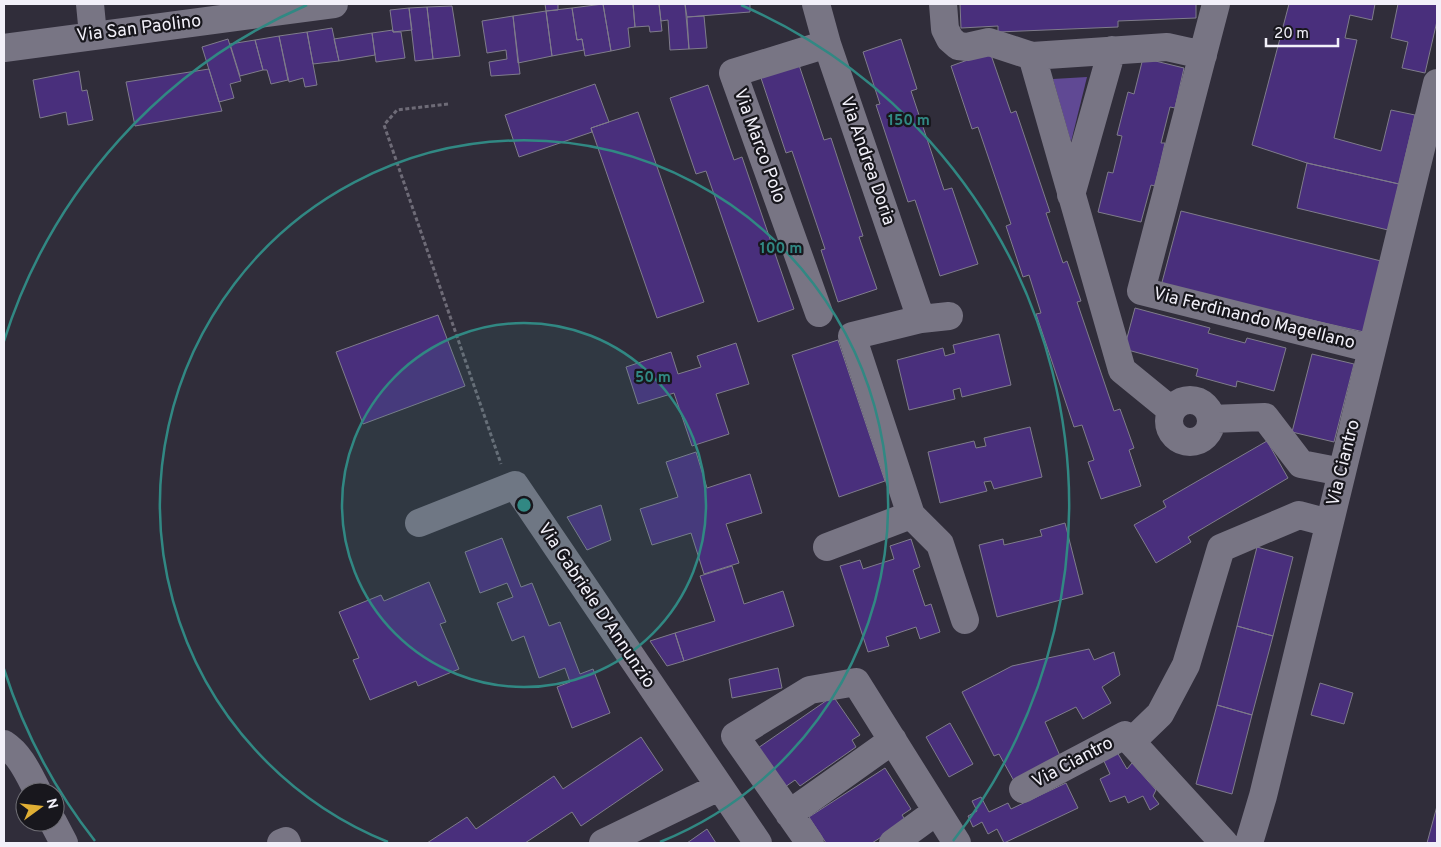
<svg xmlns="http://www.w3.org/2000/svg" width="1441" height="847" viewBox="0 0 1441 847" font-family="Overpass,sans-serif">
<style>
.green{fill:#604994}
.building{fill:#492f7c;stroke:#7f7c8b}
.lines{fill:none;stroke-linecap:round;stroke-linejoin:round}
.path{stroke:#6e6b77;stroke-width:3;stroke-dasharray:4 2.5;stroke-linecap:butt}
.minor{stroke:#787584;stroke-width:28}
.ring{fill:none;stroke:#318883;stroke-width:2.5}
.labels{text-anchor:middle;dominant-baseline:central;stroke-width:4.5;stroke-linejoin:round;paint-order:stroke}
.street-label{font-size:18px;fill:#f2f0f9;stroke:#18171d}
.centre{fill:#318883;stroke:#18171d;stroke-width:2.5}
.ring-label{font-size:15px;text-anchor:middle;font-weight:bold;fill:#318883;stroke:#18171d;stroke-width:4.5;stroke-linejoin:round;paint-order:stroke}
</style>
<rect width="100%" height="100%" fill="#302d3a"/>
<path class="green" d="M1087 77 1071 142 1053 79Z"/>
<path class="building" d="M545 4H558V10L546 11Z
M603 4 611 51 585 56 582 39 577 40 572 8Z
M603 4H633L635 27 628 28 630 47 611 51Z
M633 4H659L662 31 650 32 649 26 635 27Z
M659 4H685L689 49 670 50 668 20 661 21Z
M685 4H750V12L687 17Z
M960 4H1196V18L1118 21V27L998 32V26L961 28Z
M1289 4H1375L1372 20 1350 15 1345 38 1357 40 1334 138 1381 151 1391 110 1415 115 1399 184 1307 163 1252 145Z
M1398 4H1437V21L1425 73 1402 68 1408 42 1391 38Z
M452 6 460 56 433 59 427 7Z
M427 7 433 59 415 61 409 8Z
M409 8 412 30 393 32 390 10Z
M572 8 577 40 582 39 584 50 552 56 546 11Z
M546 11 552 56 518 63 513 16Z
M513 16 520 74 491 76 489 62 507 59 506 50 487 53 482 21Z
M704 16 707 48 689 49 687 17Z
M332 28 339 61 313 64 307 32Z
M393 30V32H401L405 58 376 62 372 33Z
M307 32 317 85 305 87 303 78 289 82 279 36Z
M372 33 375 55 339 61 334 39Z
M279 36 288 80 271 84 267 70H263L255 40Z
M228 39 241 81 230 84 234 98 219 102 202 47Z
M901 39 917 89 911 91 944 190 952 188 978 264 940 276 915 200 908 202 876 105 880 104 863 52Z
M255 40 263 70 240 76 230 44Z
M990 52 1011 113 1016 111 1050 212 1046 213 1063 263 1067 261 1081 301 1077 302 1114 411 1120 409 1134 448 1129 450 1141 486 1101 499 1088 462 1094 460 1082 425 1074 427 1036 314 1041 313 1029 275 1023 277 1006 226 1011 224 978 127 972 129 951 66Z
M1143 58 1184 68 1175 108 1170 107 1161 143H1165L1155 186 1151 185 1141 222 1098 212 1108 172 1113 173 1122 136 1117 135 1128 92 1134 94Z
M799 65 824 140 831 138 863 236 859 237 877 289 838 302 821 250 825 249 792 151 786 153 761 78Z
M209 69 222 111 135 126 126 82Z
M79 71 82 91 87 90 93 120 68 125 66 112 40 118 33 80Z
M595 84 609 122 591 128 592 132 519 157 505 115Z
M708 85 734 160 742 157 794 309 758 322 706 171 696 174 670 98Z
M638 112 704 302 657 318 591 128Z
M1307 163 1399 184 1388 230 1297 208Z
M1181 211 1381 261 1364 332 1161 286Z
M1135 308 1210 328 1208 333 1245 343 1247 338 1286 348 1274 391 1237 381 1236 387 1196 376 1198 369 1124 349Z
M438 315 465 386 363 424 336 352Z
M999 334 1011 385 962 397 960 388 953 390 955 399 909 410 897 360 943 348 945 356 955 353 953 345Z
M838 340 885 481 839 497 792 355Z
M736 343 749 384 716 394 729 434 692 446 674 393 638 404 626 367 671 352 678 374 701 367 697 356Z
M1312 354 1354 364 1334 442 1292 432Z
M1030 427 1042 477 994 489 991 481 984 482 987 491 940 503 928 452 974 441 976 448 986 446 984 438Z
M1267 441 1288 478 1188 537 1191 542 1156 563 1134 525 1166 507 1163 501Z
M696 452 707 488 750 474 762 513 726 524 739 563 704 574 691 533 652 545 640 509 678 497 666 462Z
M601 505 611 540 587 550 567 517Z
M1065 523 1083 594 997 617 979 545 1003 539 1004 545 1042 536 1040 530Z
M502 538 521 587 532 583 549 626 560 622 580 674 593 669 610 713 572 728 557 687 570 682 565 668 539 678 524 636 512 641 497 603 513 597 507 583 480 593 465 552Z
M911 539 920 567 913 570 925 606 931 604 940 632 920 639 916 627 886 637 889 646 868 652 840 566 860 560 863 569 894 559 890 546Z
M1257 547 1293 557 1273 636 1237 626Z
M732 566 744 604 783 591 794 626 684 661 675 633 715 621 700 576Z
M429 582 446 622 440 624 459 669 418 686 416 681 370 700 353 660 359 658 339 612 381 595 384 601Z
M1237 626 1273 636 1252 715 1217 705Z
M675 633 684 661 667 666 650 641Z
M1089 649 1094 660 1114 652 1120 675 1102 687 1111 703 1083 719 1076 707 1045 722 1061 758 1014 781 999 754 994 756 962 692 1012 666Z
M778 668 782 688 732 698 729 679Z
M1320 683 1353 693 1344 724 1311 715Z
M833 696 860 735 852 740 856 747 800 786 795 780 785 787 758 748Z
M1217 705 1252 715 1232 794 1196 784Z
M950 723 973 764 949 777 926 737Z
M641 737 663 770 581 826 572 812 525 843H427L467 817 476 829 554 776 563 789Z
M1117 752 1127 769 1132 763 1156 790 1153 796 1159 804 1150 810 1143 796 1128 803 1125 796 1110 802 1100 779 1110 774 1103 759Z
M885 768 911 809 902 815 906 821 872 843H826L809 817Z
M1066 783 1078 808 1004 843 997 829 988 834 982 822 973 827 968 816 977 811 972 801 981 797 989 812 1008 803 1011 809Z
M1437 806V843H1427Z
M707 829 716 843H687Z"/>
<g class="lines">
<path class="path" d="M448 104 397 110 384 125 501 464"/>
<path class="minor" d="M90 4 93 35
M816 4 827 44 921 319 949 316
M943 4 945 29 950 39 958 46 967 47 989 42 1032 56 1167 47 1203 55
M1216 4 1141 291 1372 349
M4 48 334 4
M1032 56 1122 370 1171 410
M1071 195 1112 50
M819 313 733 73 827 44
M921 319 852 336 911 515 940 544 965 620
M1169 421a21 21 0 1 1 42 0a21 21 0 1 1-42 0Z
M1211 419 1265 417 1301 464 1342 472
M419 523 515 485 758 843
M827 547 911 515
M1131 742 1160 714 1186 665 1221 548 1299 515 1329 523
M4 744C21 755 29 775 38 792
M1023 789 1125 735 1224 843
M789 814 893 740
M53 822 64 843
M281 843 286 841 287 843
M603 843 719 787
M810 843 735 736 810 690 856 682 957 843
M893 843 937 811
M1249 843 1263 796 1437 83"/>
</g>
<circle cx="524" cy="505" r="182" fill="#318883" fill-opacity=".12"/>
<g class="ring">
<circle cx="524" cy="505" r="182"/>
<path d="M388 842A364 364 0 1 1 660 842"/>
<path d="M95 841A545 545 0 0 1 4 669M4 341A545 545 0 0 1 307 5M741 5A545 545 0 0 1 953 841"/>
</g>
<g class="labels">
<g class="street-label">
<text transform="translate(139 29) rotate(-7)">Via San Paolino</text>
<text transform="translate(759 146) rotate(70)">Via Marco Polo</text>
<text transform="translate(867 161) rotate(71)">Via Andrea Doria</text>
<text transform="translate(1254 319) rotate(14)">Via Ferdinando Magellano</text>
<text transform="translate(1344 463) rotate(-76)">Via Ciantro</text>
<text transform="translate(596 606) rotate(56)">Via Gabriele D'Annunzio</text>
<text transform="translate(1073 763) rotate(-28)">Via Ciantro</text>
</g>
</g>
<circle cx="524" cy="505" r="8" class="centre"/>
<g class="ring-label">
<text x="909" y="125">150 m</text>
<text x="781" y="253">100 m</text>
<text x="653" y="382">50 m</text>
</g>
<rect width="1441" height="847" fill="none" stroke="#f2f0f9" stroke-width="10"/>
<g transform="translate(40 807) rotate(75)"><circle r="24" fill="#18171d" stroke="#6f6e75"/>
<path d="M0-4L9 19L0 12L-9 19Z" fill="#e1af34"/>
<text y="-8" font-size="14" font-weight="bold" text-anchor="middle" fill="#f2f0f9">N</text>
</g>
<path d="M1266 38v8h72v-8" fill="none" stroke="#f2f0f9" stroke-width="2.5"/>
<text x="1274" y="38" font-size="15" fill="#f2f0f9" stroke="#18171d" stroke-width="4" paint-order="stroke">20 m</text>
</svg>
